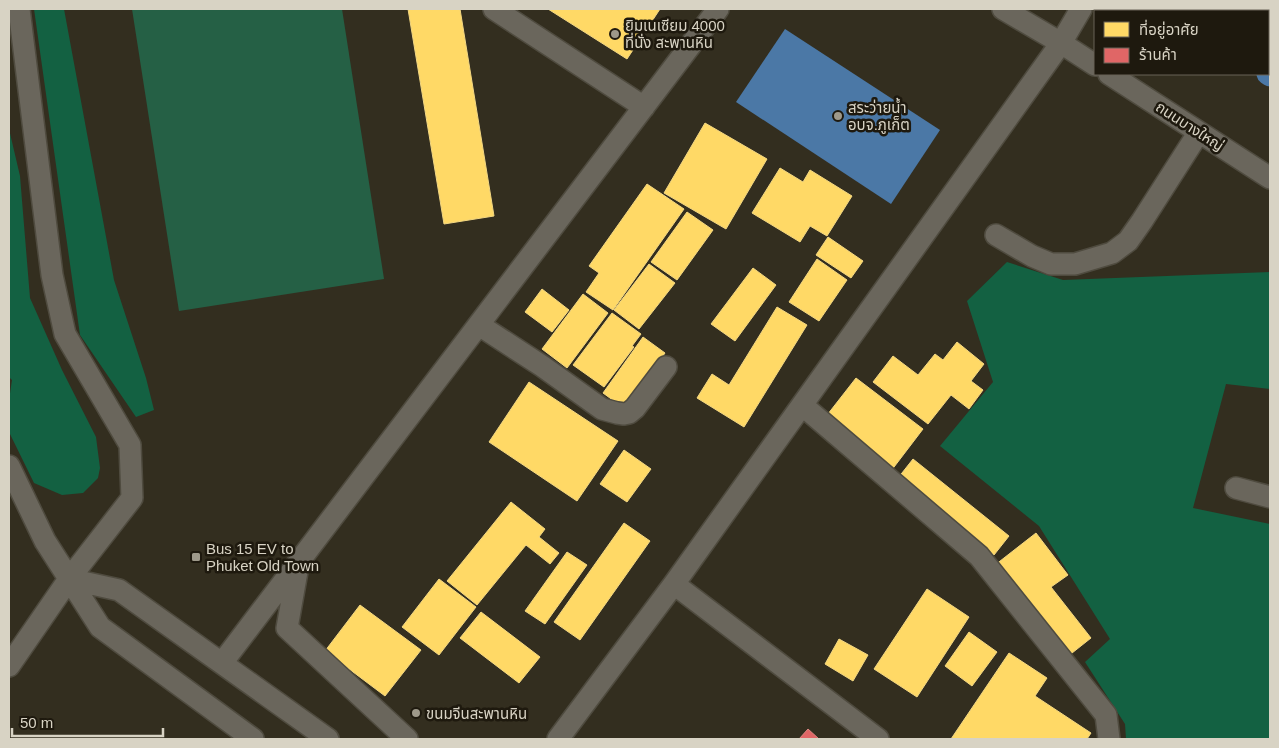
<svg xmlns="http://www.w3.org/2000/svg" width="1279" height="748" viewBox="0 0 1279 748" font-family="Arial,'Noto Sans Thai',sans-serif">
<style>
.green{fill:#256045}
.forest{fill:#136142}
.water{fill:#4b78a6}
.homes{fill:#ffd966;stroke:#f3d782}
.shops{fill:#e06666;stroke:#de8782}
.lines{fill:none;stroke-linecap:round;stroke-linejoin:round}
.canal{stroke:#4b78a6;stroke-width:21}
.minor-casing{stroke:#4f4b3f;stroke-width:24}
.minor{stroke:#6a665c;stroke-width:21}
.poi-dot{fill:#9e998a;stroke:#1e190e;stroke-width:2}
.labels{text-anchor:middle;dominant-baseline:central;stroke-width:5;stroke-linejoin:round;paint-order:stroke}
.poi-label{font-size:15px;fill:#d8d3c4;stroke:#1e190e;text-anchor:start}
.street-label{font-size:15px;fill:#d8d3c4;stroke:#1e190e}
</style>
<rect width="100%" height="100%" fill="#332e1f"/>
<path class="green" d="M132 9H342L384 279 179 311Z"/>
<path class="forest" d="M34 9H64L114 280 146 378 154 410 136 417 80 335Z
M9 129 20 176 30 298 62 370 96 437 100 468 98 478 83 493 62 495 34 483 9 432V400L12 380 9 377Z
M1007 262 1063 280 1270 272V389L1226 384 1193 508 1270 524V739H1126L1125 724 1085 662 1110 639 1039 526 940 446 993 382 967 301Z"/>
<path class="water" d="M785 29 940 130 891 204 736 102Z"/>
<path class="homes" d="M408 9H460L494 216 444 224Z
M548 9H660L627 59Z
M705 123 767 159 726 229 664 193Z
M780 168 803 182 810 170 852 196 827 236 810 226 800 242 752 213Z
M647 184 684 209 613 310 586 292 599 273 589 266Z
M687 212 713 230 677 280 651 262Z
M828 237 863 261 851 278 816 255Z
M817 259 847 280 819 321 789 302Z
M649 264 675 283 639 329 614 310Z
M753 268 776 285 735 341 711 324Z
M542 289 569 310 552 332 525 312Z
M583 294 608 313 567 368 542 349Z
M777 307 807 325 744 427 697 398 712 374 729 385Z
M612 313 641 334 632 346 634 347 604 387 573 365Z
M643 337 665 353 625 409 603 393Z
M957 342 984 364 971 381 983 390 969 409 951 395 928 424 873 382 893 356 918 375 935 354 943 360Z
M856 378 923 429 891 471 824 419Z
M529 382 618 441 577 501 489 442Z
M624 450 651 469 627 502 600 484Z
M913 459 1009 536 994 555 898 478Z
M511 502 545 529 539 537 559 553 550 564 526 545 477 605 447 581Z
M624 523 650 541 580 640 554 622Z
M1036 533 1068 575 1051 587 1091 638 1067 657 995 565Z
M567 552 587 565 545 624 525 611Z
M439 579 476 607 439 655 402 627Z
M927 589 969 617 917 697 874 669Z
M360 605 421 650 385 696 325 651Z
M481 612 540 657 519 683 460 638Z
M969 632 997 652 972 686 945 666Z
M839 639 868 655 853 681 825 664Z
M1009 653 1047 678 1035 696 1091 733 1087 739H951Z"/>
<path class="shops" d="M808 729 819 739H799Z"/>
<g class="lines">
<path class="canal" d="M1154 9 1158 11
M1267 74 1270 76"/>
<defs>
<path id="minor" d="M494 9 644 107
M1003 9 1061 43 1095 65
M1109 74 1270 178
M996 235 1032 256 1051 264H1075L1112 253 1128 241 1142 221 1199 132
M479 325 542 366 602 409 617 413 624 414 629 413 635 408 666 367
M802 405 979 556 1106 715 1109 739
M9 466 45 541 100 627 253 739
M1236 488 1270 497
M298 566 287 628 407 739
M69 579 119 590 328 739
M674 584 878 739
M222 663 718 9
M9 666 69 579 132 498 130 445 65 334 52 275 19 9
M558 739 674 584 1061 43 1081 9"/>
</defs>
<use href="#minor" class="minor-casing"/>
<use href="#minor" class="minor"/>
</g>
<g class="poi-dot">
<circle cx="615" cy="34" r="5"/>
<circle cx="838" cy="116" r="5"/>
<rect x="191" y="552" width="10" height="10" rx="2.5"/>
<circle cx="416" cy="713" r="5"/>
</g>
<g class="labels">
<g class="poi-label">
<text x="625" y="25">ยิมเนเซียม 4000<tspan x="625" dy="17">ที่นั่ง สะพานหิน</tspan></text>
<text x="848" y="107">สระว่ายน้ำ<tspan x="848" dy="17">อบจ.ภูเก็ต</tspan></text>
<text x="206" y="548">Bus 15 EV to<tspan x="206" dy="17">Phuket Old Town</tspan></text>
<text x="426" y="713">ขนมจีนสะพานหิน</text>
</g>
<g class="street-label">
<text transform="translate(1190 126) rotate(33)">ถนนบางใหญ่</text>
</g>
</g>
<rect width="1279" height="748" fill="none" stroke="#d8d3c4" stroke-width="20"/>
<rect x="1094" y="10" width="175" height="65" fill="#1e190e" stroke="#686357"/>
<rect x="1104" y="22" width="25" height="15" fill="#ffd966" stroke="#686357"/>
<text x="1139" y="35" font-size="15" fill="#d8d3c4">ที่อยู่อาศัย</text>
<rect x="1104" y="48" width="25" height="15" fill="#e06666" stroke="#686357"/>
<text x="1139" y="60" font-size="15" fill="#d8d3c4">ร้านค้า</text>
<path d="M12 728v8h151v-8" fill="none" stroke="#d8d3c4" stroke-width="2.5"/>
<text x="20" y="728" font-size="15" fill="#d8d3c4" stroke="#1e190e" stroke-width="4" paint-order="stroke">50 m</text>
</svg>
